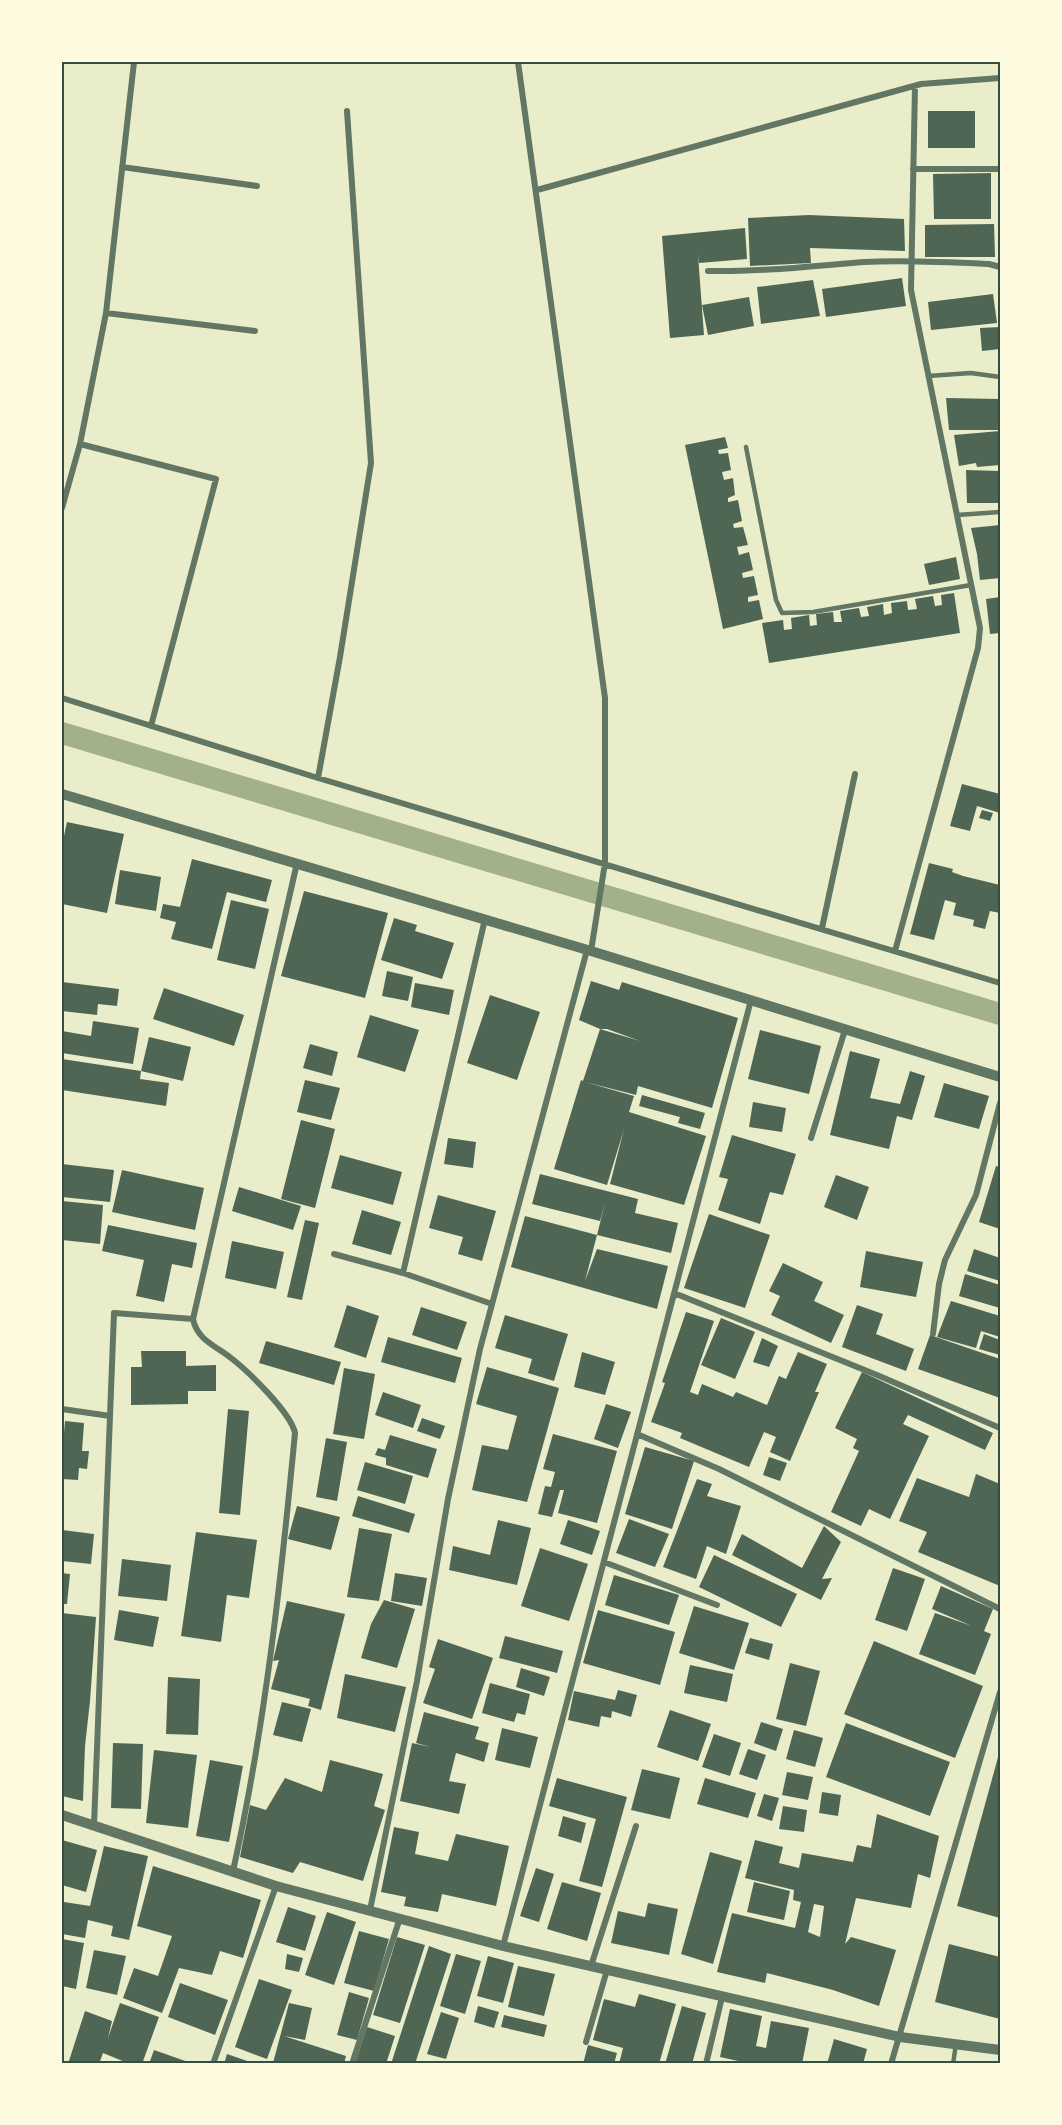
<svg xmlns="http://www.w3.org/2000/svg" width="1062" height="2125" viewBox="0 0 1062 2125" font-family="Arial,sans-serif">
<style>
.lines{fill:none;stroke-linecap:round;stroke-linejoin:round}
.canal{stroke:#a3b18a;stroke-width:22}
.building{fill:#4f6655;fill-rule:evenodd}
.service{stroke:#617663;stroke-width:4.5}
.minor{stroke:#617663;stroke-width:6}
.tertiary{stroke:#617663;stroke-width:10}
.neatline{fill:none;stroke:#344e41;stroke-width:2}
</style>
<rect width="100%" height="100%" fill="#e9edc9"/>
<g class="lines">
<path class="canal" d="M62 733 1000 1014"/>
</g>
<path class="building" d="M928 111H975V148H928Z
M991 173V219H934L933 174Z
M809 215 904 219 905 251 810 248 811 263 750 266 748 218Z
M994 224 995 257H925V225Z
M745 228 747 259 699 263 698 255 704 335 670 338 662 236Z
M902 278 906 306 826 317 822 289Z
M813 280 820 316 761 324 757 287Z
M993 294 997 323 931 330 928 302Z
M749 297 754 326 708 335 702 305Z
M1000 327V349L982 351 980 328Z
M946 398 1000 399V430H949Z
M1000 431V465L977 467 976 463 959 466 954 435Z
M725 437 728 448 718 450 719 454 728 453 731 470 722 472 724 480 733 478 735 495 728 498V502L738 500 742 521 733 524 734 528 743 527 748 545 737 547 739 555 749 552 753 570 742 573 743 578 754 576 758 595 748 597V602L759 600 763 619 723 629 685 445Z
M966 470 1000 471V503H967Z
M1000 525V578L980 580 977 554 971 528Z
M956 557 960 579 929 585 924 564Z
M954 593 960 633 769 663 762 623 783 620 784 630 792 629 791 618 809 615 810 626 817 625 816 614 833 612 834 622H842L840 611 859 608 861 617 869 616 867 607 883 604 884 615 892 613 891 603 907 601 908 610 917 609 915 599 933 596 935 606 942 605 941 595Z
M1000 597V633L990 634 986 599Z
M962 784 1000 794V813L977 806 970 831 950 826Z
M982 810 993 813 990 821 979 818Z
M67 822 124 834 107 913 62 904V845Z
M192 859 272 880 266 902 227 892 212 949 171 939 176 922 160 918 163 904 180 907Z
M929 863 953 869 952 872 963 876 1000 885V913L990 911 985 929 973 926 974 920 953 915 956 903 945 900 934 940 910 934Z
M120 870 161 877 156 911 115 904Z
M304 891 388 913 365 998 281 976Z
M231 900 269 909 255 969 217 960Z
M394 918 417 925 415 931 454 943 442 979 381 960Z
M387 971 413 977 408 1001 382 996Z
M591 981 619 990 622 982 738 1018 712 1108 638 1086 636 1095 585 1082 634 1096 629 1112 706 1136 684 1205 610 1184 624 1129 607 1185 554 1169 581 1080 583 1081 600 1029 640 1041 607 1029H600L579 1020Z
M62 982 119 989 117 1006 98 1004 97 1015 62 1011Z
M415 983 454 990 449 1015 411 1007Z
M164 988 244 1015 234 1046 153 1019Z
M490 995 540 1012 517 1080 467 1063Z
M370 1015 419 1030 405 1072 357 1057Z
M93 1021 139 1028 133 1064 62 1053V1031L91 1036Z
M760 1030 821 1046 809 1094 748 1079Z
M149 1037 191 1047 183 1081 141 1071Z
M310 1044 338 1052 332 1076 303 1068Z
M850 1051 880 1059 870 1098 900 1104 910 1071 925 1076 912 1120 897 1116 889 1149 830 1135Z
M62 1059 141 1071 140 1079 169 1083 166 1106 62 1090Z
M305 1080 340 1088 331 1120 297 1112Z
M944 1083 989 1096 979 1129 934 1117Z
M642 1095 705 1113 700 1129 678 1123 680 1117 639 1106Z
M753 1102 786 1108 782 1132 749 1127Z
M301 1120 335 1129 315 1208 281 1199Z
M732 1135 796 1154 783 1195 770 1192 760 1224 718 1210 728 1179 719 1177Z
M448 1138 476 1142 473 1168 444 1164Z
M340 1155 402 1172 393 1205 331 1188Z
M62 1164 114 1170 110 1202 62 1197Z
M996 1166 1000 1167V1229L979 1222Z
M122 1170 204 1188 195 1230 112 1212Z
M540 1174 638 1199 635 1213 678 1223 671 1253 597 1235 585 1281 597 1249 668 1266 657 1309 511 1267 525 1216 597 1235 605 1203 600 1221 532 1204Z
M836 1175 869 1187 857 1220 824 1207Z
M239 1187 301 1206 293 1230 232 1211Z
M438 1195 496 1211 482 1261 458 1254 463 1237 429 1228Z
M62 1201 103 1205 100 1244 62 1240Z
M362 1210 401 1222 391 1255 352 1244Z
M709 1214 770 1235 745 1308 684 1288Z
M305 1220 319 1223 302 1300 287 1297Z
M108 1225 197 1243 192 1268 172 1264 164 1302 136 1296 144 1260 102 1251Z
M232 1241 284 1252 276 1289 225 1278Z
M974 1249 1000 1258V1281L967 1271Z
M866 1251 923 1262 916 1297 860 1287Z
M783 1263 823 1282 814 1301 844 1315 831 1343 771 1315 780 1296 769 1291Z
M965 1274 1000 1285V1308L959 1296Z
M951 1301 1000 1316V1337L981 1331 976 1348 937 1337Z
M347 1305 379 1316 366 1358 334 1347Z
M857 1305 883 1314 876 1334 914 1349 906 1371 842 1347Z
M421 1307 467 1322 457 1350 412 1335Z
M686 1312 714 1321 690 1392 698 1395 702 1384 733 1397 736 1392 767 1405 779 1376 786 1379 798 1352 827 1364 815 1392H819L790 1461 770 1452 776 1437 764 1432 749 1467 680 1438 682 1433 651 1422 665 1383 662 1382Z
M505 1315 568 1334 554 1381 528 1373 532 1359 495 1348Z
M721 1318 755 1332 735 1379 701 1365Z
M984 1334 1000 1340V1355L979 1349Z
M930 1335 1000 1359V1398L918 1369Z
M388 1337 462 1358 455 1383 381 1362Z
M762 1338 778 1346 769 1367 753 1362Z
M266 1341 341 1362 334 1385 259 1363Z
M141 1351H186V1366L216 1365V1391H188V1404L131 1405V1367H142Z
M582 1352 615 1362 605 1395 574 1387Z
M487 1367 559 1388 527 1502 472 1490 482 1445 508 1450 517 1416 476 1404Z
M344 1368 375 1374 364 1439 333 1434Z
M862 1372 993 1433 985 1450 908 1415 903 1424 929 1436 890 1519 869 1509 861 1526 831 1512 859 1451 853 1448 857 1439 835 1428Z
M383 1392 421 1405 413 1428 375 1415Z
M606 1404 631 1412 618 1448 594 1439Z
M228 1409 249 1411 240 1515 219 1513Z
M422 1418 445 1426 440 1439 417 1431Z
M65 1421 84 1423 82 1451H89L87 1469 79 1468 78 1480 62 1479V1432L64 1433Z
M553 1434 617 1451 597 1523 558 1513 564 1490H560L552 1517 538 1514 545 1486 551 1487 555 1472 543 1469Z
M390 1435 437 1449 428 1478 386 1465V1458L375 1455 378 1448 385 1450Z
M326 1438 347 1442 337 1501 316 1497Z
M645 1447 694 1461 672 1529 625 1514Z
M769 1457 787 1463 780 1481 763 1475Z
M365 1462 413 1476 405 1504 357 1490Z
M976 1474 1000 1484V1586L918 1552 927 1532 899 1521 917 1478 969 1497Z
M697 1479 712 1484 707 1496 741 1506 726 1554 707 1546 696 1579 663 1567Z
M358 1496 415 1514 409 1533 352 1516Z
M297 1506 340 1517 331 1550 288 1539Z
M629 1519 669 1534 655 1567 616 1553Z
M498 1520 531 1528 517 1585 449 1570 453 1546 490 1555Z
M568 1520 600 1531 592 1555 560 1544Z
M824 1526 841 1542 822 1579 832 1578 821 1600 732 1555 742 1534 802 1568Z
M359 1528 392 1534 379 1601 347 1597Z
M62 1530 94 1534 91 1564 62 1561Z
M196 1532 257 1540 249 1598 227 1595 221 1642 181 1636Z
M540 1548 588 1564 569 1621 521 1606Z
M714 1555 797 1594 781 1627 699 1587Z
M122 1559 171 1565 167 1601 118 1596Z
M893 1568 925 1579 907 1631 875 1620Z
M62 1573 70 1574 67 1604H62Z
M395 1573 427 1578 422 1606 391 1601Z
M614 1575 679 1595 669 1625 605 1605Z
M941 1586 993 1609 984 1631 991 1634 975 1675 919 1654 935 1613 972 1626 932 1609Z
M384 1600 415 1609 397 1668 361 1658 371 1624Z
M287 1601 345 1614 321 1710 308 1706 310 1699 271 1689 279 1660 273 1661Z
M694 1606 749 1623 734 1670 679 1653Z
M119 1610 159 1617 153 1647 114 1640Z
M598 1610 675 1632 660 1685 583 1663Z
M62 1613 96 1617 90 1701 85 1746 83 1801 62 1796Z
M505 1636 563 1651 557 1673 499 1658Z
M750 1638 773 1644 769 1660 745 1653Z
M438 1639 493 1658 472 1719 423 1703 435 1669 429 1667Z
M874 1641 983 1686 955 1758 844 1714Z
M790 1663 820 1671 806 1726 776 1719Z
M690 1665 733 1674 727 1702 684 1693Z
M521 1668 550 1677 544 1696 516 1687Z
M345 1674 406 1687 395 1732 337 1718Z
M168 1677 200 1679 198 1735 166 1734Z
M490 1683 530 1694 525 1715 517 1713 514 1722 482 1713Z
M618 1690 637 1695 631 1717 612 1711 611 1718 601 1716 599 1727 568 1720 574 1691 615 1700Z
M282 1702 311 1709 302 1742 273 1735Z
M670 1710 711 1724 698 1761 657 1747Z
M424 1712 479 1727 475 1739 489 1743 484 1762 456 1753 449 1781 466 1784 459 1814 400 1801 412 1743 430 1747 416 1743Z
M761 1722 783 1729 776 1751 754 1743Z
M846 1723 950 1762 930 1816 826 1777Z
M502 1728 538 1737 530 1768 495 1760Z
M794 1730 823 1738 815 1767 786 1759Z
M714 1734 741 1743 730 1776 702 1767Z
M113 1743 143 1744 141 1809 111 1808Z
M748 1749 766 1755 757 1780 739 1774Z
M154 1750 197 1755 188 1828 146 1823Z
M1000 1750V1918L957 1906Z
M210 1760 243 1766 229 1842 196 1836Z
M330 1760 383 1774 374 1806 385 1810 363 1881 300 1862 293 1873 240 1857 250 1805 266 1810 285 1778 322 1792Z
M642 1769 680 1778 670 1819 631 1810Z
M787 1772 813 1777 808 1800 782 1795Z
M557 1778 627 1797 602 1887 579 1881 596 1819 549 1806Z
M705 1778 756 1793 748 1818 697 1804Z
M822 1792 841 1795 838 1816 819 1813Z
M764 1794 779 1798 772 1821 757 1816Z
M783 1806 807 1810 804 1832 779 1829Z
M877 1814 939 1836 930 1878 918 1874 911 1908 856 1898 845 1944 851 1937 896 1950 879 2006 833 1990 767 1973 765 1983 717 1972 732 1913 795 1928 801 1902 793 1900 794 1890 745 1878 755 1840 783 1847 779 1863 799 1868 802 1853 853 1862 857 1845 871 1848ZM814 1904 824 1906 820 1937 808 1932Z
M563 1816 586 1823 581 1843 558 1836Z
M394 1827 419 1832 415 1854 448 1861 456 1834 509 1846 496 1906 442 1894 438 1912 404 1906 406 1897 381 1892Z
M62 1840 97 1850 86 1892 62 1885Z
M104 1846 148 1856 129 1940 111 1936 113 1926 88 1920 85 1938 62 1934 64 1902 90 1906Z
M710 1852 742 1861 713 1964 681 1954Z
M153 1866 261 1900 243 1958 220 1951 212 1975 179 1968 162 2013 123 1998 134 1968 158 1976 172 1936 137 1926Z
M536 1868 554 1874 539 1922 520 1916Z
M562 1882 601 1893 587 1941 547 1929Z
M754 1882 790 1891 784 1920 747 1912Z
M648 1903 678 1909 669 1955 611 1943 618 1911 645 1917Z
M288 1907 316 1916 305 1951 276 1942Z
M327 1912 356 1922 334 1985 305 1975Z
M359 1931 389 1939 374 1991 344 1983Z
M397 1937 425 1945 400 2023 373 2015Z
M62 1939 84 1943 76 1989 62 1986Z
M949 1944 1000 1957V2019L935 2002Z
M429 1946 451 1954 415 2064H391Z
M94 1950 126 1956 117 1995 86 1988Z
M287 1954 303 1958 299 1972 285 1969Z
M456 1954 481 1961 465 2014 440 2006Z
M488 1956 514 1963 503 2003 477 1996Z
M518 1966 555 1974 544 2016 508 2007Z
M259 1979 292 1990 267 2059 235 2047Z
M180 1983 228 2000 215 2035 168 2017Z
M349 1992 369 1998 357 2040 337 2035Z
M639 1994 676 2004 659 2064H619L623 2048 593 2040 604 1999 635 2007Z
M120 2003 159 2017 142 2064H130L103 2053 99 2064H68L85 2011 112 2021 108 2038Z
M289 2003 312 2008 305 2040 284 2036 346 2056 344 2064 273 2063Z
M478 2006 499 2012 494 2028 474 2022Z
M682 2006 706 2013 692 2064H665Z
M730 2009 762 2016 756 2046 766 2048 771 2021 809 2028 802 2064H752L720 2057Z
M441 2012 459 2018 446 2059 427 2054Z
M504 2015 547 2025 544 2037 501 2027Z
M367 2027 395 2036 386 2064H364L356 2061Z
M834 2039 867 2049 863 2064H827Z
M588 2045 617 2053 614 2064H583Z
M154 2050 191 2063V2064H149Z
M227 2054 253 2063V2064H224Z"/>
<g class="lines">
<path class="service" d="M928 376 971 373 1000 377
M746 447 776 600 782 613 813 612 971 585
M957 515 1000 512
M953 2064 956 2044"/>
<path class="minor" d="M518 62 605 698V863L591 951
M122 167 257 186
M913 169H1000
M537 190 921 84 1000 78
M708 271C761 272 812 266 864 262 906 260 947 262 989 264L1000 267
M106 313 255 331
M80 444 216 479 151 726
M62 508 80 444 106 313 134 62
M62 698 318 778 1000 983
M318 778 340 657 371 463 347 111
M822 928 855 774
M895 951 978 648 980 628 911 290 915 86
M811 1138 845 1030
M334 1254 403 1273 492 1304
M403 1273 485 919
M674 1293 877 1375 1000 1428
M193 1319C197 1340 216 1346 231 1358 248 1371 291 1413 295 1433 281 1580 265 1727 233 1871
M933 1334 939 1284 945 1260 976 1195 1000 1103
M62 1409 110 1416 94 1825
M110 1416 114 1313 193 1319 297 863
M637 1434 719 1469 1000 1609
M604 1562 717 1605
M370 1910 417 1681 448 1499 480 1349 587 950
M503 1946 751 1000
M591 1966 636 1826
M586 2042 607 1970
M213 2064 276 1886
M352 2064 400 1918
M706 2064 722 1997
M891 2064 1000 1692"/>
<path class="tertiary" d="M62 794 591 951 1000 1077
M62 1815 276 1886 503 1946 900 2037 1000 2050"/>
</g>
<rect width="1062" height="2125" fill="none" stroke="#fefae0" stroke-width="126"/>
<rect x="63" y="63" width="936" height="1999" class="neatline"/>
</svg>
